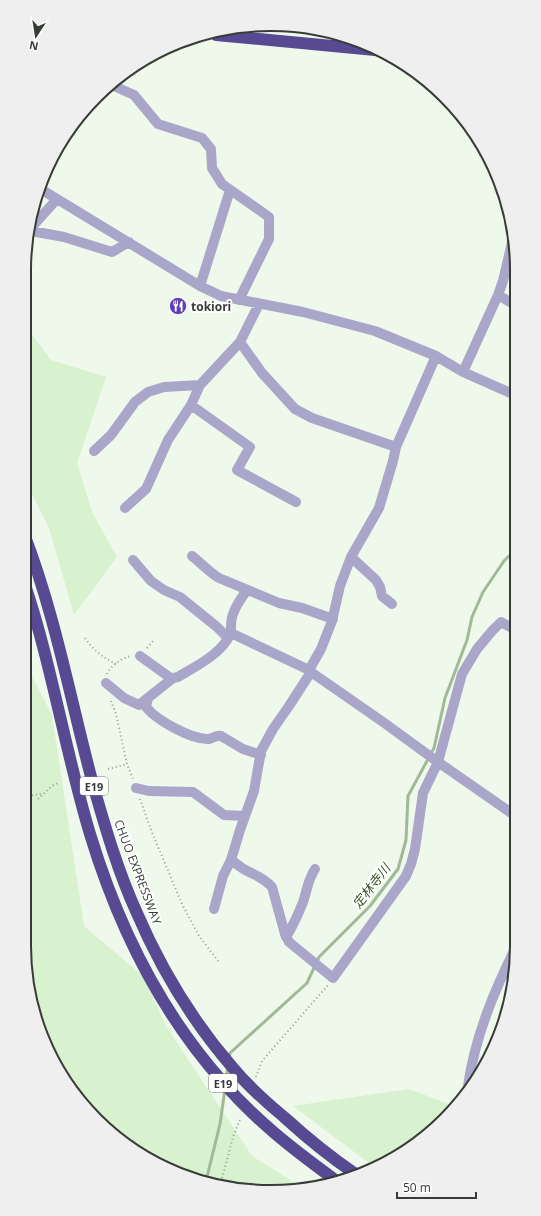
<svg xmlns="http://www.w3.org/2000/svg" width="541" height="1216" viewBox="0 0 541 1216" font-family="'Open Sans','Noto Sans JP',sans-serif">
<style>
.green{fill:#d8f1cf}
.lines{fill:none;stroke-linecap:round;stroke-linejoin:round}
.stream{stroke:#a1b998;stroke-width:3}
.path{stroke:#959c92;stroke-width:2;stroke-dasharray:1 3;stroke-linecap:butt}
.minor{stroke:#aaa6ca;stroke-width:10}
.highway{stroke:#584a92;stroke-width:12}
.labels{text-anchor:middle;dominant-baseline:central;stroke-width:4;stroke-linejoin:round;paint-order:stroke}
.shield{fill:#fff;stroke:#747673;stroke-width:1}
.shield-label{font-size:11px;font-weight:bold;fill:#383c37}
.poi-label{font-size:12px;font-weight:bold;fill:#383c37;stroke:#fff;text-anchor:start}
.street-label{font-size:12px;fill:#383c37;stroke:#fff}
.water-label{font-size:13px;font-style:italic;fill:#315222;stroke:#fff}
.rim{fill:none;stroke:#383c37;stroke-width:2}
</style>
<rect width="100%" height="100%" fill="#eff9eb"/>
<path class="green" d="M24 323 51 360 106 377 77 463 92 512 117 557 74 615 49 528 24 478Z
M24 660 52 715 84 926 144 977 166 1026 252 1156 305 1189 223 1187 147 1159 85 1108 37 1025 24 945Z
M409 1089 456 1107 394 1159 373 1166 293 1106Z"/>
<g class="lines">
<path class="stream" d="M229 1058 230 1053 307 983 319 957 370 906 398 869 406 840 408 796 434 748 445 698 467 640 472 617 483 592 504 561 516 549
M226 1079 228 1067
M206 1181 220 1124 225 1089"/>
<path class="path" d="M85 638C93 650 104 658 116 664
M147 648 153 641
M107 674C111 665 122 658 131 656
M111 701 116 714 127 764 133 779
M108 769 127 764
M24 797 44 793
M38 799 52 786 58 783
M140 799 151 830 182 904 199 936 219 962
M256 1077 262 1061 328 985
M220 1186 233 1137 241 1117"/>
<path class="minor" d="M114 86 134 95 158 124 202 138 211 149 212 168 222 184 269 217V239L239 300
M39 188 200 286 221 296 303 312 375 331 436 356 463 372 515 395
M31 228 57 199
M31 231 64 237 112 252 129 242
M200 286 230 190
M498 295 515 305
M259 304 240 342 200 385 191 405 250 447 237 470 296 502
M240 342 262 373 295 409 312 418 396 447
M463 372 498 295 503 281 514 234
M94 451 111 435 135 402 148 392 164 387 200 385
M125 508 146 489 168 440 191 405
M192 556C201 563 209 572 219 578L279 603 302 608 333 619
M351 557 376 580 380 587 382 596 392 604
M133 560 151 581 164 590 180 597 217 627 228 638
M231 633 309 670
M140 656 172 679
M311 672 383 722 438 762 517 817
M106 683 124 698 139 705 173 678 178 677C196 666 220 655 230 635 232 629 230 620 233 614 236 605 242 597 247 590
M148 698 146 707C156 720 192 740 209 739 214 738 216 735 221 736L243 749 261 755
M136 788 149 791 193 792 224 815 245 816
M231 860C234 862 238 865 242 868 253 875 262 876 272 887L285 934 289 942 333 978 406 876 411 864 415 849 423 793 438 762 462 674 477 649 492 631 501 622 516 630
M214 909 223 876 231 860 240 830 254 791 261 751 273 729 289 706 311 672 309 670 321 649 332 621 340 586 351 557 379 508 393 461 396 447 436 356
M286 937C293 926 298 915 303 902 307 891 308 879 315 869
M468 1086C475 1036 495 989 517 945"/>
<path class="highway" d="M254 25H261
M216 35 375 50
M24 534C56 617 71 703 94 788 106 830 118 871 136 911 160 967 193 1022 233 1068 248 1086 266 1102 284 1117 306 1137 329 1156 354 1173
M24 582C52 665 65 751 90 834 117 923 160 1011 222 1081 254 1119 294 1150 334 1179"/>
</g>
<defs>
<symbol id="restaurant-disc" viewBox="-11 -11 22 22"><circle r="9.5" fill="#5f3eb6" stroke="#fff"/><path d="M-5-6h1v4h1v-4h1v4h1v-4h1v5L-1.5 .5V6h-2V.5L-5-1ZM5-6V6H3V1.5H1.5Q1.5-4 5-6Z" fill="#fff"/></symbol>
</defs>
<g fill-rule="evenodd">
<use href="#restaurant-disc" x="168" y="296" width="20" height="20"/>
</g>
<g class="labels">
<g class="shield">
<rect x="80" y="777" width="28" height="18" rx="3"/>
<rect x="209" y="1074" width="28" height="18" rx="3"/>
</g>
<g class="shield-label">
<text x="94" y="786">E19</text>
<text x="223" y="1083">E19</text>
</g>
<g class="poi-label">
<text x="191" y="306">tokiori</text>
</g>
<g class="street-label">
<text transform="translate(138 872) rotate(69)">CHUO EXPRESSWAY</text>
</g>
<g class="water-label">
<text transform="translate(371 886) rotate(-52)">定林寺川</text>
</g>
</g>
<path d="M0 0H541V1216H0ZM270 31H271A239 239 0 0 1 510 270V946A239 239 0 0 1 271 1185H270A239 239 0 0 1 31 946V270A239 239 0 0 1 270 31Z" fill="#efefef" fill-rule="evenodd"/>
<path class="rim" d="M270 31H271A239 239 0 0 1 510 270V946A239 239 0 0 1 271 1185H270A239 239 0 0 1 31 946V270A239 239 0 0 1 270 31Z"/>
<g transform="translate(36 36) rotate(192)" stroke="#ffffff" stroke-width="3" paint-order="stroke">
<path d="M0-3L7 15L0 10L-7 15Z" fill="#383c37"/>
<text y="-6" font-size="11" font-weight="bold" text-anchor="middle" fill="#383c37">N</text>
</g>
<path d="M397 1192v6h79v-6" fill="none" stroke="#383c37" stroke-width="2"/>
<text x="403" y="1192" font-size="12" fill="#383c37" stroke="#ffffff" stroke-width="3" paint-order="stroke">50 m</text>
</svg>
